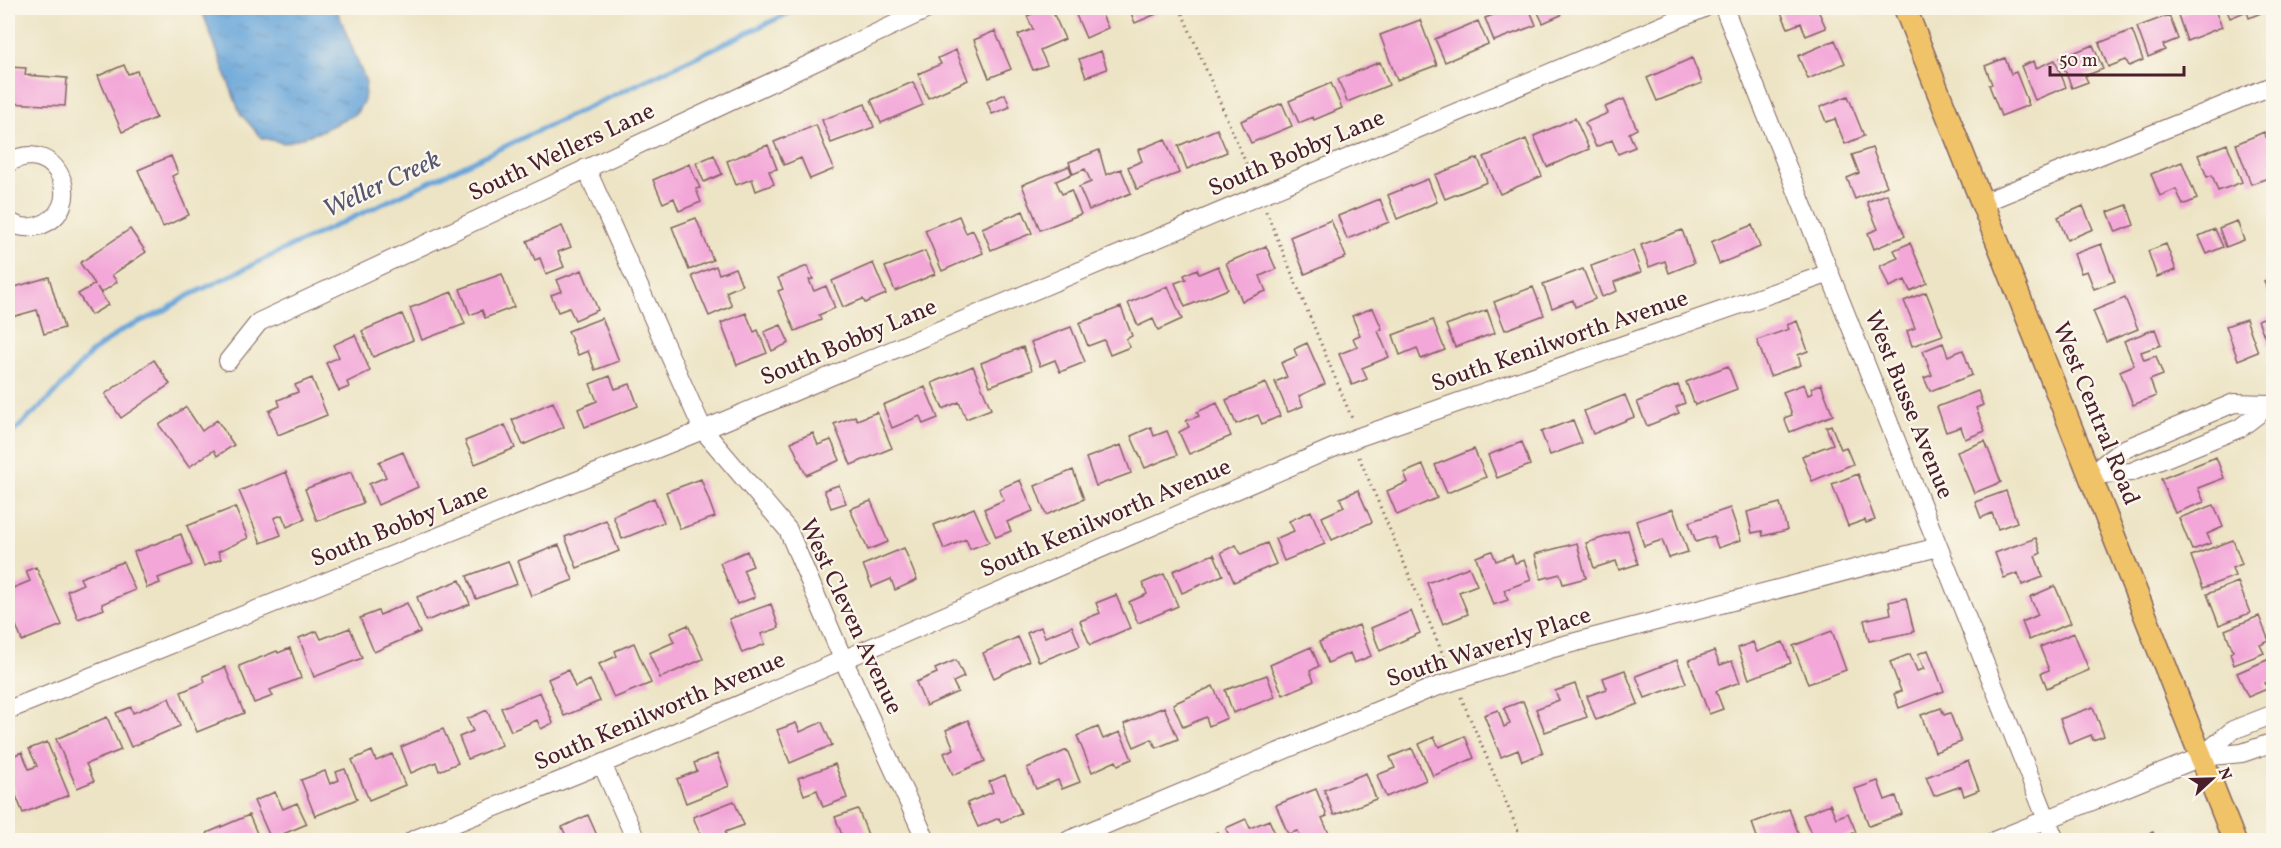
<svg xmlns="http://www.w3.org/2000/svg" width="2281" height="848" viewBox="0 0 2281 848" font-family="Vollkorn,serif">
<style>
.water{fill:url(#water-ripples);stroke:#586282;stroke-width:1.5}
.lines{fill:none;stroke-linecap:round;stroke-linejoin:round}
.stream{stroke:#67a5d9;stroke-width:5}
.building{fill:#f3a6d8}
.minor-casing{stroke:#836461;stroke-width:20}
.major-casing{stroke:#836461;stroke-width:25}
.path{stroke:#836461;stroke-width:3;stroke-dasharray:1.5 4.5;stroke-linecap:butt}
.minor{stroke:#fff;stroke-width:18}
.major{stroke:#f0c369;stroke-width:22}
.labels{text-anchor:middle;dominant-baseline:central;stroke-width:4.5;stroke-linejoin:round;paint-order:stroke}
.street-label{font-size:24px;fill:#4a1f2b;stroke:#fbf7ec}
.water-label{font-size:26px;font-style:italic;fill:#565571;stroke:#fbf7ec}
</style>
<defs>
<pattern id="water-ripples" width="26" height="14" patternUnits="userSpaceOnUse" patternTransform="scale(1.5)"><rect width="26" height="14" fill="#67a5d9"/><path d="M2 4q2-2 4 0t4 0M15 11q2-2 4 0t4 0" fill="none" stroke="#5786b0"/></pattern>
</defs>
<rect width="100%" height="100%" fill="#fbf7ec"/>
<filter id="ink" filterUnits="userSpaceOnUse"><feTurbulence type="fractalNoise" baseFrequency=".0167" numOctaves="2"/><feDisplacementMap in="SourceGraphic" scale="12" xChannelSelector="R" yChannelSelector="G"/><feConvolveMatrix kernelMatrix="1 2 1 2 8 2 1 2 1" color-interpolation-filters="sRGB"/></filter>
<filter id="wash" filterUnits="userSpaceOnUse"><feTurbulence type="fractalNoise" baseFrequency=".008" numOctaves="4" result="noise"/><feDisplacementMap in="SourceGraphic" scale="24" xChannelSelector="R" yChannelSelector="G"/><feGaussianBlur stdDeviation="1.35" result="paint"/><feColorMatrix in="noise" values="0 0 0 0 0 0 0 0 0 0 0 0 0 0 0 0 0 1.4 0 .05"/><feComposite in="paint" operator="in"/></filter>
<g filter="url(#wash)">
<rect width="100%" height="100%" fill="#ede4c5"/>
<path class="water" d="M201 8H336L366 82 364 100 356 114 319 132 285 143 262 138 240 113Z"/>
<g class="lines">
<path class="stream" d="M8 437 52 396 91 353 122 330 164 311 186 297 277 253 800 8"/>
</g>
<g id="blocks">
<path class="building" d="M1047 8H1051L1065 39 1040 50 1047 65 1033 70 1018 35 1033 29 1027 16Z
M1073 8H1099L1108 28 1086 38Z
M1129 8H1153L1156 14 1135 23Z
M1511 8H1529L1536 25 1494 41 1485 18Z
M1536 8H1558L1561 15 1543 23Z
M1779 8H1817L1826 28 1806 36 1801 23 1788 28Z
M2191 8H2214L2222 27 2187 41 2178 15 2192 10Z
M2226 8H2261L2263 12 2249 18 2247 11 2230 18Z
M2169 15 2178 39 2163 45 2165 50 2148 57 2137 27Z
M1420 20 1437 65 1397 80 1380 35Z
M1478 21 1488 44 1445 62 1435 39Z
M2132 30 2143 60 2129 66 2126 60 2108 67 2099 43Z
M995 31 1011 69 989 78 974 40Z
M1835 40 1845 63 1808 79 1798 56Z
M2093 45 2103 69 2085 76 2088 82 2072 88 2060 58Z
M956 50 968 80 928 98 918 74 941 64 938 58Z
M1101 51 1107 69 1086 77 1079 59Z
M1692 58 1702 83 1657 101 1647 78Z
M2005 58 2011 74 2016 72 2029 105 2001 116 1989 85 1992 84 1985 66Z
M2055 60 2066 87 2035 100 2021 66 2034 61 2036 68Z
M1380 62 1389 85 1347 102 1338 79Z
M124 65 128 74 137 71 156 118 122 132 98 76Z
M8 67 26 68 25 75 67 78 65 106 8 103Z
M913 82 923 105 881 123 871 100Z
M1331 83 1342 108 1314 120 1313 117 1299 123 1289 101Z
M1005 94 1010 107 992 114 987 102Z
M1848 96 1864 136 1845 144 1835 119 1826 122 1820 107Z
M1624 99 1637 129 1629 133 1635 147 1618 154 1612 140 1596 147 1585 123 1608 113 1605 107Z
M1282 103 1292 126 1251 143 1241 121Z
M865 104 874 127 831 143 822 120Z
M1575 118 1589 149 1547 167 1534 136Z
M816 125 834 169 810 179 801 158 784 165 774 142Z
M1217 129 1227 152 1187 169 1178 146Z
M2264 132 2274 155V163L2270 164 2274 176 2251 184 2236 144Z
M1165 139 1179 173 1137 189 1128 167 1142 161 1138 150Z
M1526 139 1542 176 1500 194 1484 157Z
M2227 144 2242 182 2218 191 2212 175 2207 177 2198 155Z
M768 145 777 169 769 171 774 184 756 191 752 179 736 185 727 161Z
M1872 148 1887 186 1855 199 1847 178 1859 173 1852 155Z
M1099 150 1106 175 1121 169 1131 193 1089 210 1079 187 1091 182 1085 169 1073 174 1069 162Z
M714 155 722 174 704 182 696 163Z
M171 156 178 173 172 176 189 215 163 227 138 170Z
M1478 158 1487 182 1445 199 1435 175Z
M2182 162 2197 199 2183 205 2176 189 2160 196 2151 174Z
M689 164 700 188 696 189 701 202 679 211 674 198 663 203 653 180Z
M1069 166 1072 174 1056 181 1062 194 1071 190 1081 214 1040 230 1022 185Z
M1428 179 1437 202 1397 219 1388 195Z
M1887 194 1905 236 1874 249 1868 233 1878 229 1867 202Z
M1380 199 1389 222 1347 239 1338 216Z
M2127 205 2134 225 2116 232 2108 212Z
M2083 206 2093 229 2067 240 2058 217Z
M1023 211 1032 233 991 250 982 228Z
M959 216 966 233 973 230 983 253 942 271 925 230Z
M696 218 713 260 689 270 672 227Z
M1331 220 1346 257 1305 274 1290 237Z
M2237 221 2244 240 2226 247 2219 228Z
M1752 225 1760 247 1719 264 1711 242Z
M562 226 571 247 558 252 564 267 546 274 540 258 535 260 527 241Z
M130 229 146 252 112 275 117 282 101 293 97 287 108 305 91 315 78 294 95 284 80 263Z
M2215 229 2223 247 2207 254 2199 236Z
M1682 230 1694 263 1669 273 1665 261 1649 267 1641 245Z
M1910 243 1927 283 1910 291 1905 280 1889 287 1880 266 1898 258 1894 250Z
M2101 244 2115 281 2094 289 2087 271 2081 273 2074 254Z
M2166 244 2176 270 2157 277 2148 251Z
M1266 246 1276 269 1260 276 1266 291 1242 301 1226 263Z
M925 251 935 274 895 291 885 267Z
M1633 251 1641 272 1614 282 1617 291 1602 297 1591 266Z
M873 263 886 294 865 303 863 299 843 307 832 281Z
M716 266 719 274 735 268 742 285 726 292 732 306 709 316 692 276Z
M807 266 813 279 809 280 814 291 826 286 835 308 819 315 821 320 795 331 778 291 783 289 778 278Z
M1218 266 1228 289 1185 307 1175 283 1186 279 1184 275 1197 269 1199 274Z
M1583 269 1595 299 1575 307 1573 300 1552 308 1543 284Z
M582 270 598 310 575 320 569 308 558 312 551 295 562 291 557 280Z
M502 274 514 307 485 318 482 310 470 315 460 289Z
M49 277 64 328 44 334 37 310 8 318V289Z
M2274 278V299H2272L2264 282Z
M1168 286 1182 319 1158 330 1153 319 1138 326 1128 303Z
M1533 287 1544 315 1505 330 1494 302Z
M452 292 465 324 422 340 410 308Z
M1926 292 1943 335 1912 346 1907 331 1915 328 1904 301Z
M2125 298 2138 329 2106 342 2093 311Z
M1121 307 1132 336 1126 339 1130 347 1110 355 1104 340 1088 346 1079 323Z
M1373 308 1382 329 1378 331 1389 357 1362 368 1367 379 1352 385 1339 354 1357 347 1353 338 1360 335 1352 316Z
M1487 310 1495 333 1455 347 1446 325Z
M746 313 754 332 758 330 767 353 737 365 721 323Z
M402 314 413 340 373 357 362 331Z
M2274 314V344L2268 346 2258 320Z
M602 318 619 361 595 370 588 351 578 355 568 331Z
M2246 319 2258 352 2238 360 2226 326Z
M1433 320 1445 350 1421 359 1417 348 1400 355 1393 335Z
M1797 321 1808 351 1798 355 1801 365 1770 376 1757 340 1789 329 1787 325Z
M781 325 789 343 772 351 764 332Z
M1071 327 1085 362 1060 372 1055 360 1040 366 1031 342Z
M2155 329 2161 345 2141 352 2144 360 2156 356 2163 375 2150 380 2156 396 2133 405 2120 371 2134 365 2124 341Z
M355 335 370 371 347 382 349 387 339 391 326 363 339 357 333 345Z
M1307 343 1325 384 1299 396 1303 406 1288 412 1275 382 1287 377 1281 363 1297 356 1294 349Z
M1943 343 1948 356 1963 350 1972 375 1930 391 1924 378 1932 375 1923 351Z
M1023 347 1032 370 990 386 981 363Z
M154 360 170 384 121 418 105 394Z
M973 366 991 409 966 419 959 402 943 409 932 383Z
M1728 366 1737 389 1695 405 1686 382Z
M610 376 615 389 630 384 638 406 585 427 578 409 597 401 590 384Z
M312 378 327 415 278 435 269 411 280 406 278 400 298 392 295 385Z
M1266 383 1280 416 1262 424 1258 415 1236 424 1226 400Z
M1804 384 1808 395 1813 393 1811 388 1821 384 1833 415 1790 432 1784 418 1792 415 1783 392Z
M1678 385 1685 403 1676 407 1679 413 1647 426 1637 402Z
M925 387 938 418 923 424 920 416 892 428 883 405Z
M1978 391 1983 405 1976 408 1985 431 1965 439 1961 427 1946 432 1937 407Z
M1625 395 1634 417 1593 434 1584 411Z
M553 402 564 427 523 445 512 420Z
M1217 403 1231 436 1189 454 1179 432 1189 427 1186 421 1199 416 1197 412Z
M186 407 202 431 217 420 234 445 217 456 214 450 189 467 159 425Z
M877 412 892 448 851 465 834 424 855 416 857 420Z
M1573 420 1582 443 1550 455 1541 432Z
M505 425 515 448 475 464 465 441Z
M1831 425 1841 449 1846 447 1853 464 1812 481 1802 456 1833 444 1826 427Z
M1151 427 1154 436 1167 431 1177 455 1145 468 1131 436Z
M813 433 818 445 831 440 840 460 806 475 791 442Z
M1985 441 2001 482 1974 493 1957 452Z
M1522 442 1530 465 1497 478 1488 455Z
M1121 445 1131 473 1096 486 1086 458Z
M1474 449 1486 477 1447 493 1435 465Z
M403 452 418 487 378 505 369 484 386 477 379 462Z
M2274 455V473H2273L2267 457Z
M2216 457 2224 478 2198 488 2204 502 2175 513 2161 479Z
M1423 465 1437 498 1397 515 1387 491 1408 482 1404 473Z
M1073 470 1084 499 1046 515 1035 486Z
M286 472 305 519 287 527 282 515 274 518 281 535 261 543 239 491Z
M351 472 363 503 317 521 305 489Z
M1858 474 1875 520 1866 523 1865 520 1848 526 1832 484Z
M701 479 715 517 680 529 666 492Z
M1020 480 1033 511 1007 522 1011 531 996 537 984 509 1004 500 999 489Z
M839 485 846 503 831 508 824 490Z
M1358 490 1372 522 1332 540 1322 517 1344 507 1340 498Z
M2006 491 2017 522 1998 529 1992 513 1981 518 1975 502Z
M654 498 664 522 622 539 613 516Z
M871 501 888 542 868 550 850 509Z
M1780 503 1787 530 1763 536 1762 531 1752 533 1747 512Z
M2214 505 2223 527 2207 534 2211 543 2192 550 2179 518Z
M235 507 248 538 218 552 221 559 204 566 187 526Z
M974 508 989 542 970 549 966 539 944 549 934 525Z
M1730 508 1741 540 1718 548 1714 536 1696 542 1689 522Z
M1673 509 1688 552 1669 558 1662 540 1644 546 1636 521Z
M1311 511 1325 544 1284 561 1275 539 1294 531 1289 521Z
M606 520 619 551 577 568 565 537Z
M1628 530 1638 564 1619 570 1616 561 1594 568 1586 543Z
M181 534 192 565 158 578 160 583 147 588 134 552Z
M2036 538 2041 553 2035 556 2043 577 2022 585 2018 573 2004 578 1995 553Z
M2233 540 2242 564 2232 568 2235 576 2203 588 2191 556Z
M1267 543 1276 564 1234 582 1221 552 1236 545 1241 554Z
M1577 543 1586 578 1563 584 1560 574 1541 579 1535 554Z
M559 545 573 580 531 596 518 561Z
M904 548 917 580 895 590 891 579 872 587 863 565Z
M747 551 753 566 743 570 755 597 737 604 720 563Z
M1492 551 1496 561 1512 555 1515 563 1524 560 1531 580 1504 590 1508 600 1493 605 1476 557Z
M1214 554 1223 575 1182 593 1173 571Z
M508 561 517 584 476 599 467 576Z
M123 562 135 590 102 604 104 609 78 619 67 591 83 584 80 578Z
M36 567 62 625 22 641 8 604V590L30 581 26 571Z
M1469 567 1477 585 1459 592 1468 614 1443 624 1427 583Z
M1164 574 1178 606 1138 623 1129 602 1147 594 1143 583Z
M460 580 470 604 426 621 417 597Z
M2238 582 2250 613 2219 625 2207 594Z
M2055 586 2071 623 2029 640 2022 622 2038 615 2030 597Z
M1116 595 1130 628 1090 645 1080 621 1100 613 1096 603Z
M1906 598 1914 632 1869 641 1864 620 1891 614 1889 602Z
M407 603 420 632 374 652 360 618 378 611 380 615Z
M771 604 779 628 761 634 765 644 742 653 729 619Z
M1411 611 1420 633 1380 651 1371 628Z
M2259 616 2269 641 2260 645 2264 653 2234 665 2230 653 2233 651 2225 630Z
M688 625 703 659 660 678 649 653 674 642 670 633Z
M1359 625 1371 656 1354 663 1350 653 1328 663 1319 642Z
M1072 626 1080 646 1039 662 1027 633 1041 627 1045 637Z
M350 628 362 658 314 677 299 638 317 631 321 639Z
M1832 631 1846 670 1808 684 1793 646Z
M2074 633 2089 670 2047 688 2041 673 2049 670 2040 647Z
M1018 637 1029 661 994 678 983 653Z
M1753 642 1757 652 1783 642 1791 663 1749 679 1738 648Z
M634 643 651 683 614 698 599 664 617 656 615 651Z
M1311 647 1319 666 1310 671 1314 681 1283 695 1270 665Z
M290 648 301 678 270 690 273 696 254 703 239 666 277 651 278 653Z
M1928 650 1944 691 1899 708 1894 694 1901 691 1890 662 1910 654 1917 671 1924 669 1918 654Z
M1714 651 1720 665 1732 661 1740 682 1716 691 1723 709 1709 714 1689 660Z
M2274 657V679L2265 683 2267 689 2248 697 2237 673Z
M956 660 964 677 953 682 958 692 926 706 916 682 937 673 935 669Z
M1677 660 1686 683 1645 698 1636 676Z
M225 667 244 713 197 732 181 692 205 682 203 676Z
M568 670 575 687 590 680 600 701 564 716 548 679Z
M1625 670 1638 704 1596 720 1587 696 1607 689 1603 678Z
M1267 675 1275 697 1233 713 1225 690Z
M1575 684 1587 717 1545 732 1536 709 1559 700 1555 691Z
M1213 686 1227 718 1209 726 1206 717 1183 727 1173 704Z
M540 692 553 723 541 729 537 720 511 731 501 708Z
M169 698 180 726 131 747 116 713 131 707 133 713Z
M1523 701 1543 753 1522 761 1518 750 1501 757 1484 715 1498 710 1504 727 1510 724 1504 708Z
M1164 707 1178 739 1156 748 1152 739 1134 747 1124 724Z
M2093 707 2104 736 2093 740 2091 735 2069 744 2060 719Z
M1941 708 1944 715 1950 713 1961 742 1935 752 1921 715Z
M487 710 502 745 468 759 459 737 473 731 467 719Z
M107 717 121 750 86 764 94 781 77 788 56 739Z
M968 720 985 761 953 775 944 753 954 749 946 730Z
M822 722 832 745 790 763 777 730 796 723 800 732Z
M1098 727 1103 739 1120 732 1132 759 1118 765 1116 761 1092 772 1077 736Z
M443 729 458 763 439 771 436 762 411 773 401 747Z
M1465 736 1474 758 1433 776 1419 744 1434 737 1439 747Z
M47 742 69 795 23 813 10 781 8 782V758L22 752 29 769 37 766 29 749Z
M1412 748 1426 780 1386 797 1377 775 1395 768 1390 757Z
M1067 750 1080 782 1062 789 1058 780 1036 789 1027 768Z
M372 751 376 761 392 754 405 785 369 800 352 760Z
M717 754 729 786 686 803 677 779 697 771 694 763Z
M1968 761 1979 790 1964 796 1961 786 1934 796 1926 777Z
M835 764 847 798 823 807 817 790 804 795 798 778Z
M345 769 357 799 315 816 301 780 325 771 330 784 339 780 336 772Z
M1366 773 1376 799 1334 815 1324 790Z
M1005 775 1021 813 1001 822 999 818 978 827 967 803 993 792 989 782Z
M1878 781 1885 800 1896 796 1902 814 1869 826 1855 789Z
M1316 789 1327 816 1322 818 1330 836 1319 840H1312L1311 837 1302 840 1298 831 1288 834 1276 805Z
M275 792 283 809 297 803 307 824 271 839 254 801Z
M734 801 744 825 725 832 728 840H703L693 817Z
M1830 804 1836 818 1848 813 1856 832 1837 840H1814L1803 815Z
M858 809 870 840H844L835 817Z
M1789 809 1801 840H1758L1752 823Z
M249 815 260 840H210L207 833Z
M588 815 599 840H568L562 827Z
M1246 819 1250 828 1269 820 1278 840H1231L1226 828Z
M1218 832 1222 840H1197Z
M2153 832 2156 840H2130Z"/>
</g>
</g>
<g filter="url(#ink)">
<use href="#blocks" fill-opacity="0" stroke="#836461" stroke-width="1.5"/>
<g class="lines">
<defs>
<path id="minor" d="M1724 8 2055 840
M8 163C58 133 89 211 38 226 27 229 16 227 8 220
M586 168 703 430 788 530 843 659 926 840
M1982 203 2274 85
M228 361 259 322 930 8
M2090 475 2131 472 2240 428 2274 402
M2090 475 2122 450 2234 403 2269 404
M8 710 703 430 1704 8
M2201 757 2242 753 2274 742
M602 764 636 840
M413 840 602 764 1356 438 1830 273
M1069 840 1427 690 1553 648 1938 547
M1996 840 2201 757 2233 730 2274 714"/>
<path id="major" d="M1905 8 2234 840"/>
</defs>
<use href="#minor" class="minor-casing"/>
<use href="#major" class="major-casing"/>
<path class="path" d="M1180 8 1253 180
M1266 211 1353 421
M1359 457 1447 664
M1461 697 1522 840"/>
<use href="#minor" class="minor"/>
<use href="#major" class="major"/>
</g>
</g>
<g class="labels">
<g class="street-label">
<text transform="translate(562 153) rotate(-25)">South Wellers Lane</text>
<text transform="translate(1297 154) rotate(-23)">South Bobby Lane</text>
<text transform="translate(1560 342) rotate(-19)">South Kenilworth Avenue</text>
<text transform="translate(849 343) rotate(-23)">South Bobby Lane</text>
<text transform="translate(1908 405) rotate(68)">West Busse Avenue</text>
<text transform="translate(2095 414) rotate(68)">West Central Road</text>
<text transform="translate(1106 519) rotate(-23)">South Kenilworth Avenue</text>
<text transform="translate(400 526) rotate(-22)">South Bobby Lane</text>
<text transform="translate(850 617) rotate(65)">West Cleven Avenue</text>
<text transform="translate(1489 648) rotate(-18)">South Waverly Place</text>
<text transform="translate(660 712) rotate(-23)">South Kenilworth Avenue</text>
</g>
<g class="water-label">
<text transform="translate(382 185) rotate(-25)">Weller Creek</text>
</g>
</g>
<rect width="2281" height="848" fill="none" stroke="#fbf7ec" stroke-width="30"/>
<g transform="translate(2212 779) rotate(68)" stroke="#fbf7ec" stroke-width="4.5" paint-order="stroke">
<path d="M0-4.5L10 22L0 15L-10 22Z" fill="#4a1f2b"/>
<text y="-9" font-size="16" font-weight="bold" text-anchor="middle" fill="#4a1f2b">N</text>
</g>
<path d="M2050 66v9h134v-9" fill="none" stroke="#4a1f2b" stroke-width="3"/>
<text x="2059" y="66" font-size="18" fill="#4a1f2b" stroke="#fbf7ec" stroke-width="4.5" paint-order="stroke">50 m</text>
</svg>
